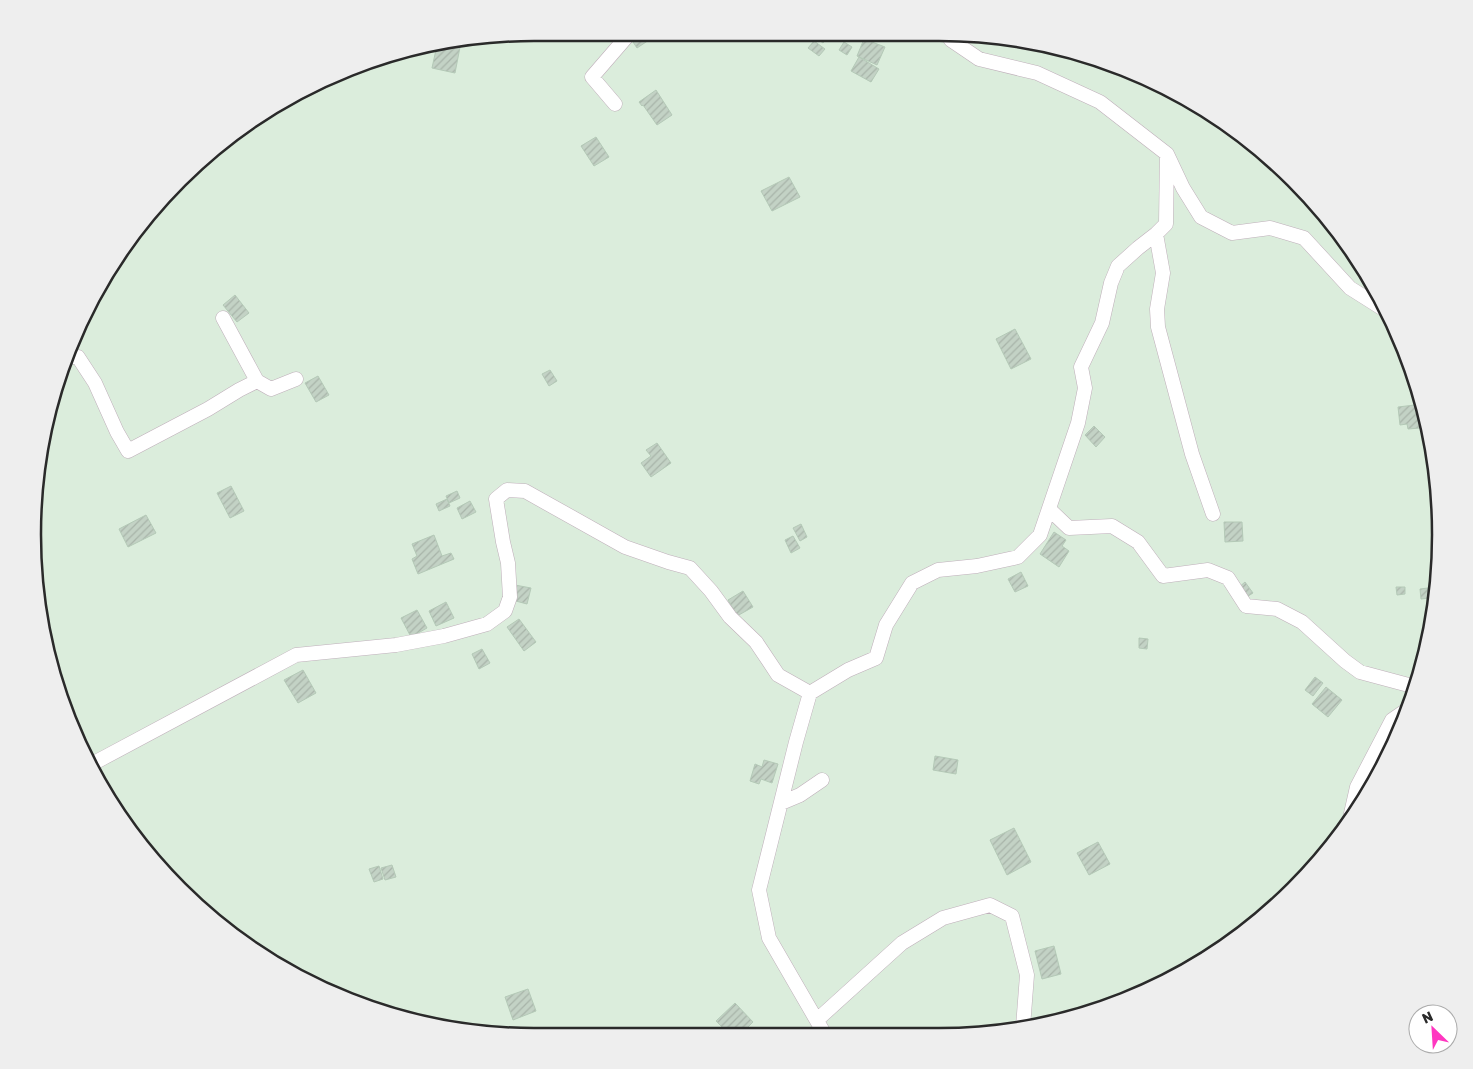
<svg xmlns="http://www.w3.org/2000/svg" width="1473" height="1069" viewBox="0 0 1473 1069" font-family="Rubik,sans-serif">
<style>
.building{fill:url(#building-hatch);stroke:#b4c9b7}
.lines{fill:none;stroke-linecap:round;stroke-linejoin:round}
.minor-casing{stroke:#bfafba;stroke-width:15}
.minor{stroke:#fff;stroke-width:14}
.rim{fill:none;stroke:#2a2a2a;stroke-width:2.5}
</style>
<defs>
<pattern id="building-hatch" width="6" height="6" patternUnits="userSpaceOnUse" patternTransform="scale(1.25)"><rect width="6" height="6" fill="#c3d2c5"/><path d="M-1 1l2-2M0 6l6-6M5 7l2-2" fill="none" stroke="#a8b4a9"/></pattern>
</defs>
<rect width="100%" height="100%" fill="#dbeddc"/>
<path class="building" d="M640 33H648L652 38 637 48 631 39Z
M814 33H831L823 43 812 35Z
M864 39 885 47 877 65 857 56Z
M814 41 825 49 819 56 808 48Z
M461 42 455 73 432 68 437 45Z
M844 42 852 47 847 55 839 50Z
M859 57 879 69 871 82 851 71Z
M656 90 672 115 657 125 643 105 642 106 639 102Z
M596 137 609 157 594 166 581 146Z
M789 177 800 197 772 211 761 191Z
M235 295 249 313 237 322 223 305Z
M1015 329 1031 359 1011 369 996 339Z
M550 370 557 381 549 386 542 374Z
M318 376 329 395 316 402 305 383Z
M1423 404 1426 423H1419L1420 428 1408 429 1407 424 1400 425 1398 407Z
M1094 426 1105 437 1096 447 1085 435Z
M657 443 671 463 651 477 641 463 651 456 646 450Z
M231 486 244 511 230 518 217 493Z
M457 491 460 498 449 503 446 496Z
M447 499 450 506 439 511 436 504Z
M470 501 476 512 462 519 457 508Z
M146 515 156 533 128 547 119 529Z
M1224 522H1242L1243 541 1225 542Z
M801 524 807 537 800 541 793 528Z
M1054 532 1066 540 1062 546 1069 551 1059 567 1040 554Z
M434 535 442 556 451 553 454 559 418 574 412 559 417 556 412 544Z
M793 536 800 548 791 553 785 540Z
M1021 572 1028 586 1015 592 1008 579Z
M1245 582 1253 593 1245 598 1238 588Z
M515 585 531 588 527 604 512 600Z
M1396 587H1405V594L1397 595Z
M1428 588 1429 598 1421 599 1420 589Z
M743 591 753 607 737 616 728 600Z
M446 602 454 618 436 626 429 611Z
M417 610 427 628 411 637 401 618Z
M519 619 536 642 524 651 507 627Z
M1139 638 1148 639 1147 649 1139 648Z
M482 649 490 663 479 669 472 654Z
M303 670 316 693 298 703 284 680Z
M1315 677 1323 683 1313 696 1305 690Z
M1326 687 1342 700 1328 717 1312 704Z
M935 756 958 760 956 774 933 770Z
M764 760 778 764 772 783 761 779 759 784 750 781 755 764 762 767Z
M1014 828 1031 862 1007 875 990 840Z
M1098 842 1110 864 1089 875 1077 853Z
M392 865 396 877 385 880 381 868Z
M379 866 383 879 374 882 369 869Z
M1054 946 1061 974 1042 979 1035 951Z
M528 989 536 1011 513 1020 505 997Z
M735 1003 753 1022 741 1034H729L716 1021Z"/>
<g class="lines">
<defs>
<path id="minor" d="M946 33 951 40 979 59 1037 73 1100 102 1167 154 1183 188 1201 217 1232 233 1270 228 1304 238 1350 288 1388 312
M615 104 592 77 630 33
M1156 234 1163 273 1157 309 1158 327 1192 454 1213 514
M69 357H78L95 383 117 432 128 451 208 409 239 390 257 381 223 318
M257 381 271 389 296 379
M1049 509 1069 528 1112 526 1138 542 1163 576 1208 570 1228 578 1246 606 1277 609 1302 622 1345 661 1360 672 1416 687
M92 764 296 655 396 645 444 636 487 624 505 611 510 597 508 563 503 542 496 499 507 490 525 491 625 547 668 562 690 568 711 591 730 617 756 642 778 675 810 693
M781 803 800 795 822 780
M1350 818 1357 787 1392 720 1408 709
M817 1020 902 943 943 918 990 905 1012 916 1027 975 1023 1027
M824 1033 769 938 759 890 796 742 810 693 848 670 876 658 886 625 912 583 938 570 977 566 1018 557 1040 535 1078 423 1085 388 1081 367 1102 323 1111 283 1118 266 1138 248 1156 234 1166 224 1167 154"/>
</defs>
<use href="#minor" class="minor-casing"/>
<use href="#minor" class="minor"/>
</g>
<path d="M0 0H1473V1069H0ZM534 41H939A493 493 0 0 1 1432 534V535A493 493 0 0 1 939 1028H534A493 493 0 0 1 41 535V534A493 493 0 0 1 534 41Z" fill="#eee" fill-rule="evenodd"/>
<path class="rim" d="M534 41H939A493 493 0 0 1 1432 534V535A493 493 0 0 1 939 1028H534A493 493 0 0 1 41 535V534A493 493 0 0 1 534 41Z"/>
<g transform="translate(1433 1029) rotate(335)"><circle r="24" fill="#ffffff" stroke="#aaaaaa"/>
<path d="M0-4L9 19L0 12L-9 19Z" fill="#ff36c0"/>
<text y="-8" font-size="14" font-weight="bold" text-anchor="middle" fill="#2a2a2a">N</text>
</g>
</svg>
